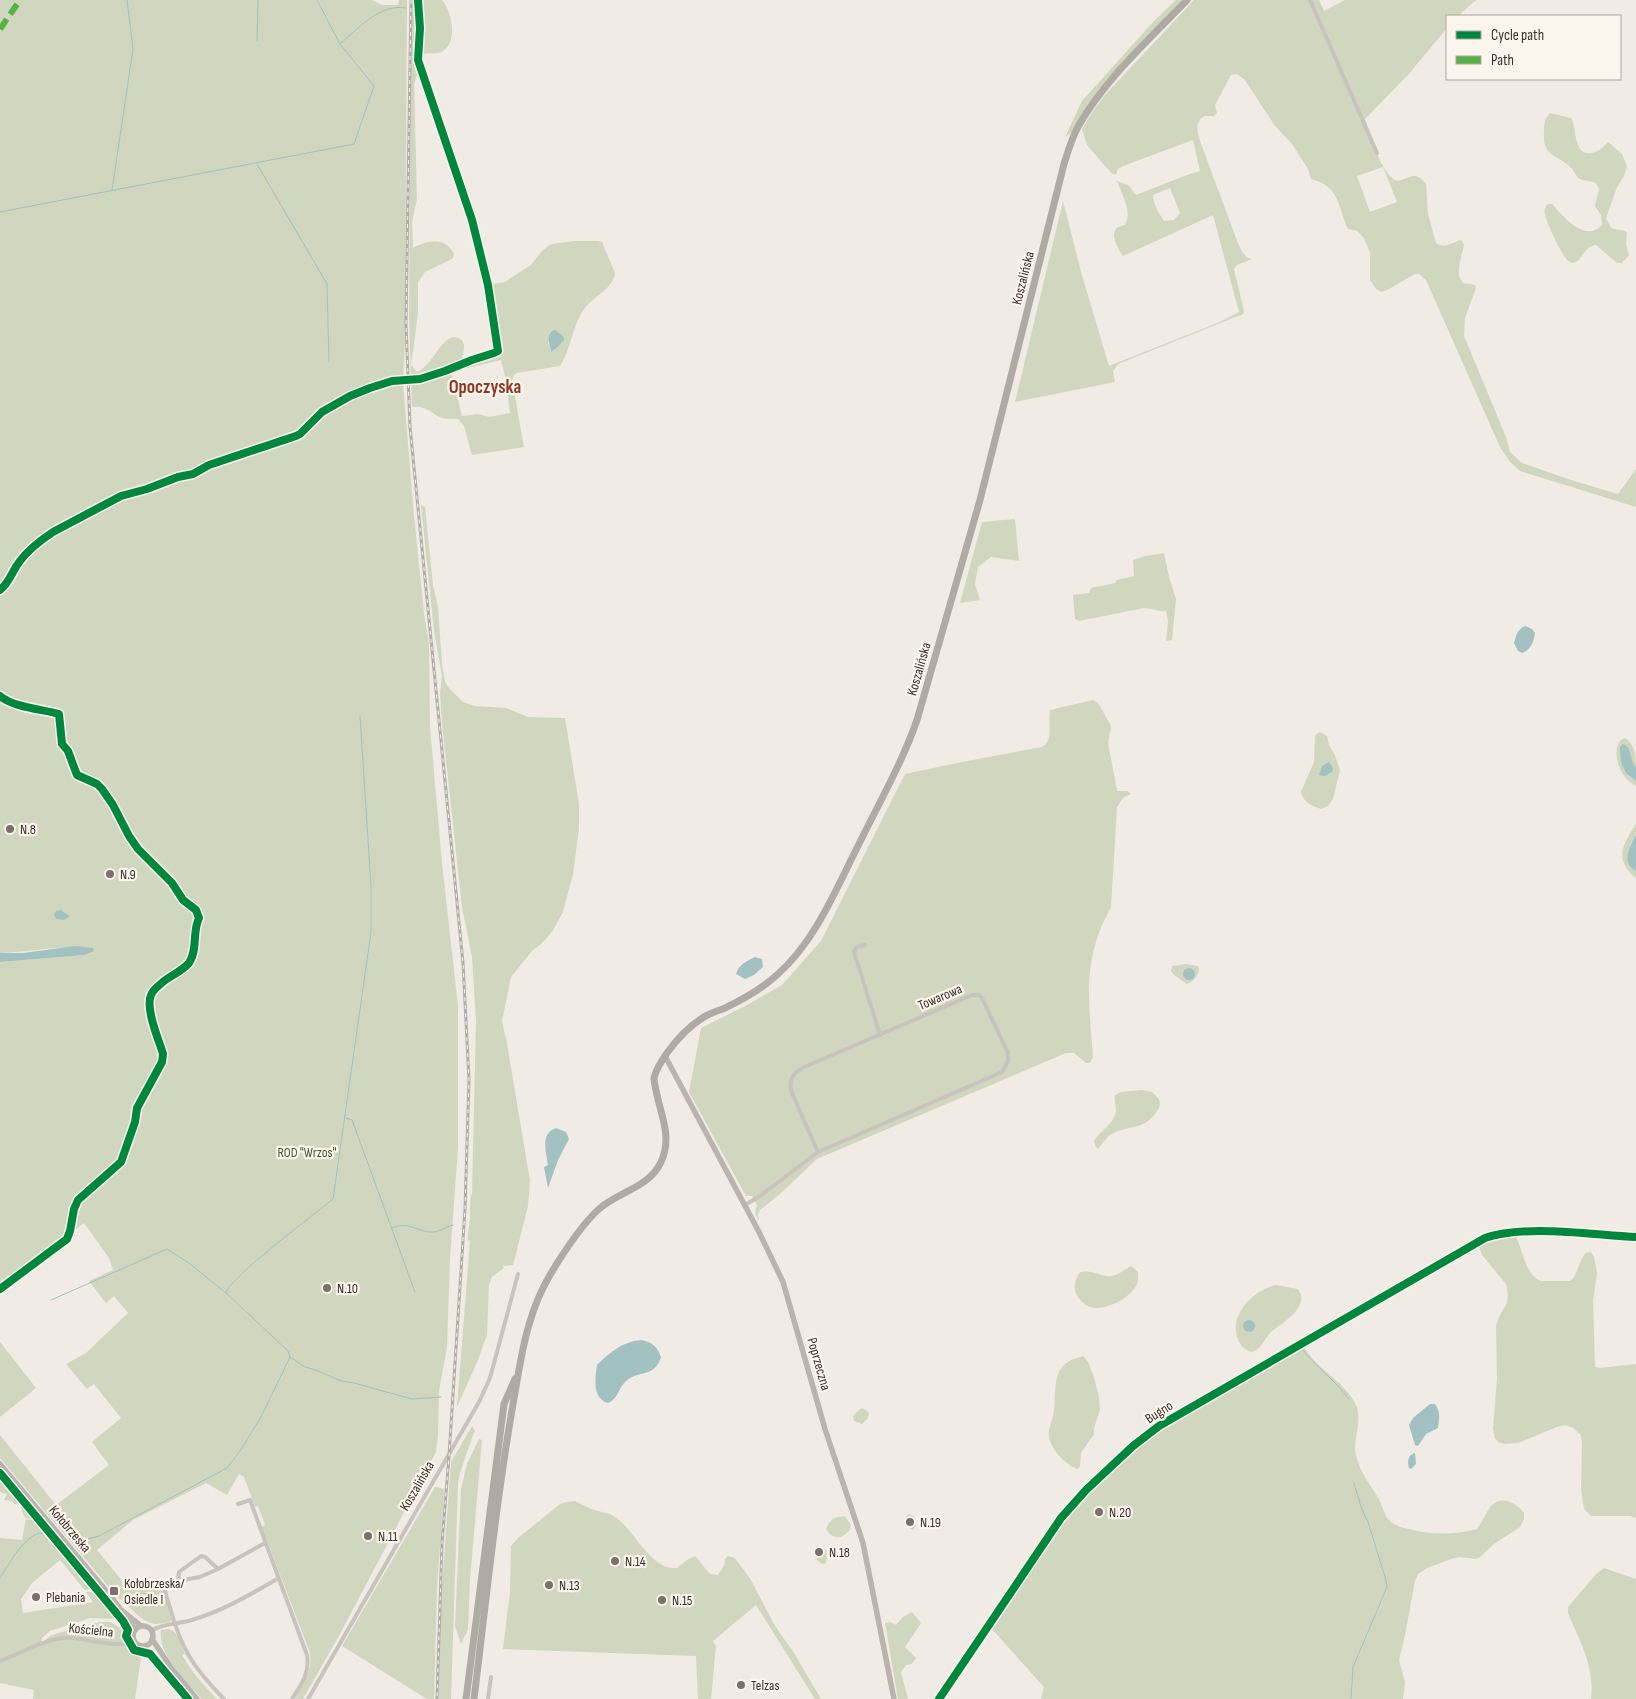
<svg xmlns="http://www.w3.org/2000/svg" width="1636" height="1699" viewBox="0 0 1636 1699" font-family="'Sofia Sans Condensed',sans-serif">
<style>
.green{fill:#d1d6bf;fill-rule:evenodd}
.water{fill:#a1c2c1}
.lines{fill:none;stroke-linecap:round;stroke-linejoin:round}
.stream{stroke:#a1c2c1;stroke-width:1}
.street{stroke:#c9c3be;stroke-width:4}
.secondary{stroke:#bab3ae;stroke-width:5.5}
.highway{stroke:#afaaa4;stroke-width:7}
.rail-casing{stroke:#b1aca8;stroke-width:3}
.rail{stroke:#fbf5ee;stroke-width:1;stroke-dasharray:4;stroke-linecap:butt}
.quiet{stroke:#57b246;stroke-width:6;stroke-dasharray:12 6;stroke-linecap:butt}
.cycleway-casing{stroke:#fbf5ee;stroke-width:11}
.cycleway{stroke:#00873e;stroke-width:8}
.poi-dot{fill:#7a716c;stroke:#fbf5ee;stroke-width:2}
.labels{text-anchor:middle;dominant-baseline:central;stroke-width:4.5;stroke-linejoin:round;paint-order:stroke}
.street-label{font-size:14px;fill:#3b302b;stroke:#fbf5ee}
.poi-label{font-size:14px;fill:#3b302b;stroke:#fbf5ee;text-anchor:start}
.park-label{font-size:14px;fill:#4a5a2e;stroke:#fbf5ee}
.district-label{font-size:19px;font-weight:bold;fill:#8c3b22;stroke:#fbf5ee}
</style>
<rect width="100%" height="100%" fill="#f0ebe5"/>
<path class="green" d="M0 0H372L382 5H398L399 0H407L405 341 403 383 414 516 424 613 429 644 430 726 442 863 458 1006V1147L450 1259 447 1347 439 1391 438 1435 436 1452 341 1632 303 1699H295C303 1684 313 1671 310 1653L262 1527 265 1525 258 1506 255 1507 244 1477 239 1474 227 1495 206 1483 133 1520 97 1550 123 1582 130 1576 141 1589 156 1578C166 1588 167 1608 172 1621 167 1622 160 1624 155 1624 138 1621 131 1605 118 1598L0 1458V1435L56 1505 109 1465 92 1442 121 1418 94 1384 87 1389 66 1364 86 1353 128 1313 114 1296 106 1303 89 1281 113 1270 109 1258 84 1223 0 1286V962L84 955 93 948C62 945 31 952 0 953Z
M411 0H442C452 12 458 41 443 51 436 56 430 51 421 55V62L414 84 417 199 412 222 413 248C427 240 445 236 454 254L453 258 448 261 425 272 418 282V314L411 365 417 372C434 364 438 342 453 337 471 339 462 353 461 363L497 351 498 347 487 285 505 282 512 277 531 265 542 251 551 244 574 241H597L602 242 615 273C614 288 594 296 585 308 572 325 571 350 560 366L517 373 514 375 512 380 524 447 472 455 464 426 458 419C452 418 447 420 442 418 430 413 427 405 412 407L409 319ZM556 330 564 337 558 347 551 352 548 342ZM501 360 506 380 510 413 489 417 478 414 462 416 451 372Z
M1176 0H1182L1099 89 1084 110 1071 133 1065 137 1082 101 1153 22Z
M1194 0H1319L1324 11 1345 0H1476L1458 16H1447V28L1407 76 1365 119C1371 135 1381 175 1397 181 1411 178 1415 170 1426 184L1428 214 1436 243C1445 249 1451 243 1461 240L1464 245C1462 257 1454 272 1463 283L1475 285 1476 288 1465 318 1464 336 1506 437 1510 452 1522 463 1574 481 1618 494 1636 469V507L1520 471 1510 462 1500 447 1426 280 1419 274H1415L1389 289 1382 292 1376 289 1370 280V253L1364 238 1357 231 1348 229C1337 206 1341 187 1311 179L1308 169 1292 144 1275 126 1245 80 1237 74 1231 75 1215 105 1217 113 1214 116H1204C1195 123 1197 130 1200 141L1236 238C1240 247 1242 257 1252 259L1237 265 1234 269 1244 311 1243 314 1118 364 1113 371 1115 382 1015 402 1063 201 1081 272 1109 366 1220 322 1239 312 1213 215 1123 256C1119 250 1109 234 1117 228 1118 227 1125 225 1125 225 1133 212 1121 193 1117 181L1128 185 1136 195 1187 175 1200 171 1193 140 1123 166 1118 169 1116 175 1111 173 1087 145 1082 129 1089 117 1104 96ZM1383 167 1397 202 1370 212 1357 176ZM1170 188 1180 213 1174 220 1164 221C1159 213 1153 204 1153 195Z
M1550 113 1571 118C1577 127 1573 156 1591 153 1598 152 1603 148 1608 142L1622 154 1627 166 1624 176 1617 187 1606 218 1611 228 1625 231 1627 233 1626 244 1629 255 1622 263H1617L1596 245C1583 246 1582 263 1572 263 1565 264 1546 222 1545 214 1544 210 1545 209 1546 206L1548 204H1552C1562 215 1585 244 1602 225L1601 215 1595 206 1599 189 1596 183C1591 181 1585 181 1580 179 1576 177 1574 170 1570 167 1557 154 1542 158 1544 131 1544 124 1545 118 1550 113Z
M421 505 425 507 433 585 438 607 442 664 445 682 449 688 463 702 475 706 506 708 528 717 565 718 579 804V829L573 874 563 912 552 932 542 943 532 951 511 977 502 1021 507 1044 530 1181 528 1206 513 1265 503 1266 504 1268 492 1277 489 1284 487 1335 478 1360 457 1407 470 1241V1240L468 1241C467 1232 470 1225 470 1216 470 1209 470 1202 471 1195L472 1194 476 1021 472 957 462 907 442 724 440 693 442 676 434 631Z
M1015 519 1019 561 991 557 978 567 975 584 980 600 960 603 982 522Z
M1164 553 1169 577 1176 599 1172 640 1166 641 1168 621 1166 611C1158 612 1152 608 1144 608L1079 621 1075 619 1073 595 1089 593 1091 588 1115 583 1117 580 1134 576 1133 560 1146 556Z
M1093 700 1098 703 1110 724 1111 728 1108 742 1117 791H1127L1131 794 1123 798 1117 807 1111 907C1081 962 1089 999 1093 1057L1090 1063H1086L1074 1053H1066L817 1159 780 1194 760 1210 758 1214 759 1221 755 1213 757 1205 752 1196H746L689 1092 701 1028 749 1004 782 985 821 941 905 774 957 763 1041 747C1055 742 1047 723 1050 710Z
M1320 732 1327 736 1329 745 1335 755 1340 770 1333 799 1328 806 1321 809C1312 806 1303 802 1301 792L1314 762 1315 735Z
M1625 738C1635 744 1636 756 1636 767L1633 764 1629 749 1628 776 1636 781V786C1632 784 1627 780 1624 776 1617 766 1611 743 1625 738Z
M1636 824V835L1630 845 1631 868 1636 871V878C1614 860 1622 845 1636 824Z
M1186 964 1198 966C1201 973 1194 982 1187 984L1174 975 1171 971 1172 966Z
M1142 1090 1152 1092 1159 1099C1161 1106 1159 1109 1155 1114 1142 1131 1127 1125 1112 1134 1105 1138 1103 1144 1098 1149L1096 1147 1094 1141C1100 1131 1114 1124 1116 1111 1116 1105 1114 1101 1115 1095L1121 1092Z
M1515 1235C1523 1249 1524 1274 1541 1281H1570C1579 1274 1578 1261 1586 1253L1591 1252 1594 1257 1597 1272 1593 1301 1595 1367 1600 1368 1636 1364V1518L1630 1516H1591L1584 1509 1581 1489 1582 1444 1581 1435 1573 1428 1565 1425 1557 1427 1518 1443 1504 1444 1498 1442 1495 1438 1493 1429 1497 1378 1496 1326 1499 1317 1507 1303 1508 1294 1506 1284 1482 1255 1478 1244 1494 1238Z
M1131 1266 1138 1272C1138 1276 1138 1281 1137 1284 1131 1297 1111 1308 1097 1308 1086 1309 1073 1296 1075 1285 1075 1281 1077 1277 1079 1273 1091 1268 1101 1278 1112 1276 1119 1275 1125 1269 1131 1266Z
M1276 1285 1298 1289C1311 1307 1282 1323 1271 1332 1264 1339 1262 1349 1252 1352 1245 1350 1240 1346 1238 1339 1228 1315 1254 1290 1276 1285Z
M0 1342 36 1388 0 1417Z
M1304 1347C1316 1369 1343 1380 1355 1403 1364 1419 1352 1439 1356 1455 1359 1470 1369 1483 1377 1496 1383 1504 1383 1516 1391 1522 1396 1526 1403 1528 1409 1529 1431 1535 1454 1535 1477 1529 1482 1523 1487 1510 1492 1505 1503 1495 1517 1504 1524 1513V1519L1520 1527 1494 1544 1479 1558 1475 1559 1459 1557 1451 1559 1427 1568 1418 1574 1415 1581 1405 1635 1399 1660 1405 1682 1403 1699H1041L1044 1687 990 1627 1063 1520 1088 1492 1135 1448 1161 1428 1201 1404Z
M1083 1356 1088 1362 1094 1377 1099 1397 1100 1410 1094 1428V1434L1081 1453 1080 1467 1077 1469C1063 1463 1047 1446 1049 1430 1050 1424 1053 1418 1054 1411 1057 1385 1050 1364 1083 1356Z
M863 1408 869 1413 868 1418 862 1424 854 1421 853 1416 860 1409Z
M472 1426 475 1431 473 1435 460 1473 458 1484 451 1699H439L440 1613 451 1462Z
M479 1439 482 1440 470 1580 468 1629 461 1644 455 1626 461 1489 467 1464Z
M0 1475 21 1501 17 1504H14L12 1501 4 1500 7 1494 0 1492Z
M435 1487 444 1489 437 1589 434 1699H427L342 1646Z
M575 1501C579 1503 584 1506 589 1508 599 1513 609 1511 618 1519 635 1532 652 1571 677 1568L687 1560 695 1556 710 1574 718 1575 724 1566 725 1559 728 1556 735 1558 751 1580 775 1626 794 1653 821 1699H815L756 1605 713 1641 716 1646 711 1699H698L696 1656 503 1649 510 1592 511 1546 518 1538 560 1504 567 1502Z
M26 1506 36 1519 25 1518 21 1509Z
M908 1514 914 1516 916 1526 913 1530C907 1528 906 1524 905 1519Z
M844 1516C854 1525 853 1530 841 1537 833 1537 830 1536 826 1529 830 1519 834 1517 844 1516Z
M26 1519 38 1521 93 1587 92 1589 85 1590 60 1560 32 1583 21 1599 23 1613 93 1602 86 1592H98L117 1614 116 1619 90 1618 50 1631 42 1638 41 1645 50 1636 62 1632 91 1624 101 1622H110L119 1627 141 1658 135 1699H33L34 1690 0 1683V1538L22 1540Z
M817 1545 826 1550 827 1558 825 1564C818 1564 815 1557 814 1551Z
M1604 1568 1636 1579V1699H1591C1595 1667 1580 1642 1568 1613V1607L1596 1574Z
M912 1612 921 1623 905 1647 916 1658 912 1664 906 1665 901 1672 908 1699H898L885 1623 890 1622 896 1625 903 1617Z
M168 1629C179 1631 180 1644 185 1654L182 1655C192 1672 203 1685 217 1699H202C187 1682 157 1654 161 1630Z"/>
<path class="water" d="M553 330H556L564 337V340L558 347 551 352C550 343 545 337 553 330Z
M1525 626 1532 629 1535 633C1534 641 1531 650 1522 653L1518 651 1514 643C1516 635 1517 630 1525 626Z
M1623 744C1633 747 1629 760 1636 767V781C1622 772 1620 763 1620 747Z
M1329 762 1333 768 1332 772 1325 776 1319 775 1322 766Z
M1636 835V871C1621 863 1629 847 1636 835Z
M61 910 70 916 65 920 56 919 54 915 56 911Z
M75 946 93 948 94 951 84 955 0 962V953H23Z
M755 957 762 959 763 967 754 975 745 979 736 974C738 965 747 961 755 957Z
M1183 974a6 6 0 1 1 12 0a6 6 0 1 1-12 0Z
M556 1128 566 1132 569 1139 558 1160 548 1188 544 1167 548 1165C546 1152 540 1133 556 1128Z
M1243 1326a6 6 0 1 1 12 0a6 6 0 1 1-12 0Z
M641 1340C652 1342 657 1346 661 1357 655 1378 638 1370 626 1381 618 1388 619 1398 608 1403 592 1398 595 1379 597 1365 610 1352 622 1342 641 1340Z
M1430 1404H1435C1441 1412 1439 1419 1438 1428L1426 1434 1418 1446 1415 1445 1409 1425 1413 1418Z
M1415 1453 1416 1464 1411 1469 1409 1468C1407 1461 1408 1455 1415 1453Z"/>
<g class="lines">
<path class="stream" d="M257 41 258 0
M341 43C359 28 380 3 406 8
M257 164 327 284 329 362
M112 190 133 49 127 0
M0 212 354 144 374 86 340 44 317 0
M346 1118 352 1120 415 1292
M391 1228C410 1221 415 1231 430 1232 439 1233 445 1227 453 1225
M51 1300 167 1249 189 1263 226 1293
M1302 1349C1316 1367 1335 1380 1349 1399
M290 1357 305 1367 316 1370 341 1381 354 1383 412 1399 441 1397
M88 1539 99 1536 227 1468 240 1451 261 1417 290 1357 288 1351 226 1293C229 1278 316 1213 333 1199L371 932V886L360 716
M0 1578C9 1564 26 1532 43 1533
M1351 1699 1353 1667 1387 1587 1386 1580 1368 1522 1361 1507 1354 1483"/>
<path class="street" d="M1310 0 1377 153
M0 590C10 582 12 571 20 561 28 550 41 540 53 532L121 496 147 489 178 477 193 474 209 465 296 436 300 434 322 412 350 396 370 388 392 381 420 379 497 352
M865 945 857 947 854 952 880 1035
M745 1205 760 1196 818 1152 1002 1072 1008 1061V1053L982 998 979 995H972L802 1068C793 1073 789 1081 791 1091L818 1152
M238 1504 250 1500 307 1655C310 1673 301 1685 292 1699
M178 1581 179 1572 201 1556 205 1557 218 1569
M151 1631C163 1623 179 1624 192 1620 223 1611 251 1594 279 1578
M124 1644 133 1635
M0 1661C22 1653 49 1636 73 1638 90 1639 119 1649 134 1641
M224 1699C195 1669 182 1651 171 1611 168 1602 165 1593 164 1585L166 1583 200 1577 218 1569 265 1543
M308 1699 479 1402 490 1378 518 1274
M488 1699 491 1677"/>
<path class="secondary" d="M665 1056 759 1232 783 1282 825 1429 863 1543 894 1699
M0 1464 113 1599 121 1610 123 1616 135 1630
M121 1610 141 1626
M133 1636a10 10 0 1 1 20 0a10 10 0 1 1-20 0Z
M152 1639 172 1669 197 1699
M939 1699 1061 1518 1086 1490 1133 1446 1159 1426 1485 1238C1527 1224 1592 1235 1636 1237"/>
<path class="highway" d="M466 1699 504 1404 515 1379
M474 1699C486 1601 496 1502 513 1404 520 1365 525 1324 543 1288 554 1266 580 1226 599 1209 618 1192 650 1187 661 1162 672 1138 662 1118 657 1095 656 1090 654 1083 654 1078 656 1070 662 1060 667 1053 677 1039 689 1026 704 1017 710 1013 718 1011 725 1008 744 999 762 989 778 974 816 940 836 889 859 844 879 803 902 763 917 720L980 500 1064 164C1068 151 1072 137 1079 125 1105 79 1151 38 1187 0"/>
<defs>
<path id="rail" d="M411 0 406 324 410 427 463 963 469 1080 465 1209 449 1456 442 1543 437 1699"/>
</defs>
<use href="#rail" class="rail-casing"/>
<use href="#rail" class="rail"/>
<path class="quiet" d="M0 29 20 0"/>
<defs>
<path id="cycleway" d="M0 590C10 582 12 571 20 561 28 550 41 540 53 532L121 496 147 489 178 477 193 474 209 465 296 436 300 434 322 412 350 396 370 388 392 381 420 379 445 371 472 360 494 353 498 351 488 285 472 220 418 60 420 28 418 0
M0 696C15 708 42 709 59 714L62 744 68 751 77 775 97 784 102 789 113 805 129 836 138 849 172 883 183 900 196 910 199 918C192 932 198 950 189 963 182 971 172 975 164 981 160 985 153 989 151 995 145 1009 159 1040 163 1054L162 1062 137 1108 135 1122 121 1162 78 1200 74 1209 70 1231 67 1239 0 1289
M0 1473 123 1621 128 1630 126 1636 134 1650 150 1654 188 1699
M939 1699 1061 1518 1086 1490 1133 1446 1159 1426 1485 1238C1527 1224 1592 1235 1636 1237"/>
</defs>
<use href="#cycleway" class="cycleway-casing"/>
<use href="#cycleway" class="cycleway"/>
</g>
<g class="poi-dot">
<circle cx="10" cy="829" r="5"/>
<circle cx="110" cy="874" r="5"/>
<circle cx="327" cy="1288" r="5"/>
<circle cx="1099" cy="1512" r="5"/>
<circle cx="910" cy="1522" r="5"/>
<circle cx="368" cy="1536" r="5"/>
<circle cx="819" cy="1552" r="5"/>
<circle cx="615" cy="1561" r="5"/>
<circle cx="549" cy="1585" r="5"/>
<rect x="109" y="1586" width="10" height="10" rx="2.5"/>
<circle cx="36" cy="1597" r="5"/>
<circle cx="662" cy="1600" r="5"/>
<circle cx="741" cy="1685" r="5"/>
</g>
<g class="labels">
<g class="street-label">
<text transform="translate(1023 278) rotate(-76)">Koszalińska</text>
<text transform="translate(919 669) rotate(-74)">Koszalińska</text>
<text transform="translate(940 997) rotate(-23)">Towarowa</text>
<text transform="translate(819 1364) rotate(74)">Poprzeczna</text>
<text transform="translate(1159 1412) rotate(-33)">Bugno</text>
<text transform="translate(417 1486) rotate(-60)">Koszalińska</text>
<text transform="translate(70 1529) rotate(50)">Kołobrzeska</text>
<text transform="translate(91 1630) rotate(6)">Kościelna</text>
</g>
<g class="poi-label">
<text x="20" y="829">N.8</text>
<text x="120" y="874">N.9</text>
<text x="337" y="1288">N.10</text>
<text x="1109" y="1512">N.20</text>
<text x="920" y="1522">N.19</text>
<text x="378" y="1536">N.11</text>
<text x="829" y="1552">N.18</text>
<text x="625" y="1561">N.14</text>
<text x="124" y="1583">Kołobrzeska/<tspan x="124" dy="16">Osiedle I</tspan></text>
<text x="559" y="1585">N.13</text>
<text x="46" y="1597">Plebania</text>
<text x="672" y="1600">N.15</text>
<text x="751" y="1685">Telzas</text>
</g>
<g class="park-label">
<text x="307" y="1152">ROD "Wrzos"</text>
</g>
<g class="district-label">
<text x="485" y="387">Opoczyska</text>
</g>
</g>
<rect x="1446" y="15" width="175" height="65" fill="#fbf5ee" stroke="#aea6a0"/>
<rect x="1456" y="31" width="25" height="8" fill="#00873e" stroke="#aea6a0"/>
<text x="1491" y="40" font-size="15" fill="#3b302b">Cycle path</text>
<rect x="1456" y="56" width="25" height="8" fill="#57b246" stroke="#aea6a0"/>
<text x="1491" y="65" font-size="15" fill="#3b302b">Path</text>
</svg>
